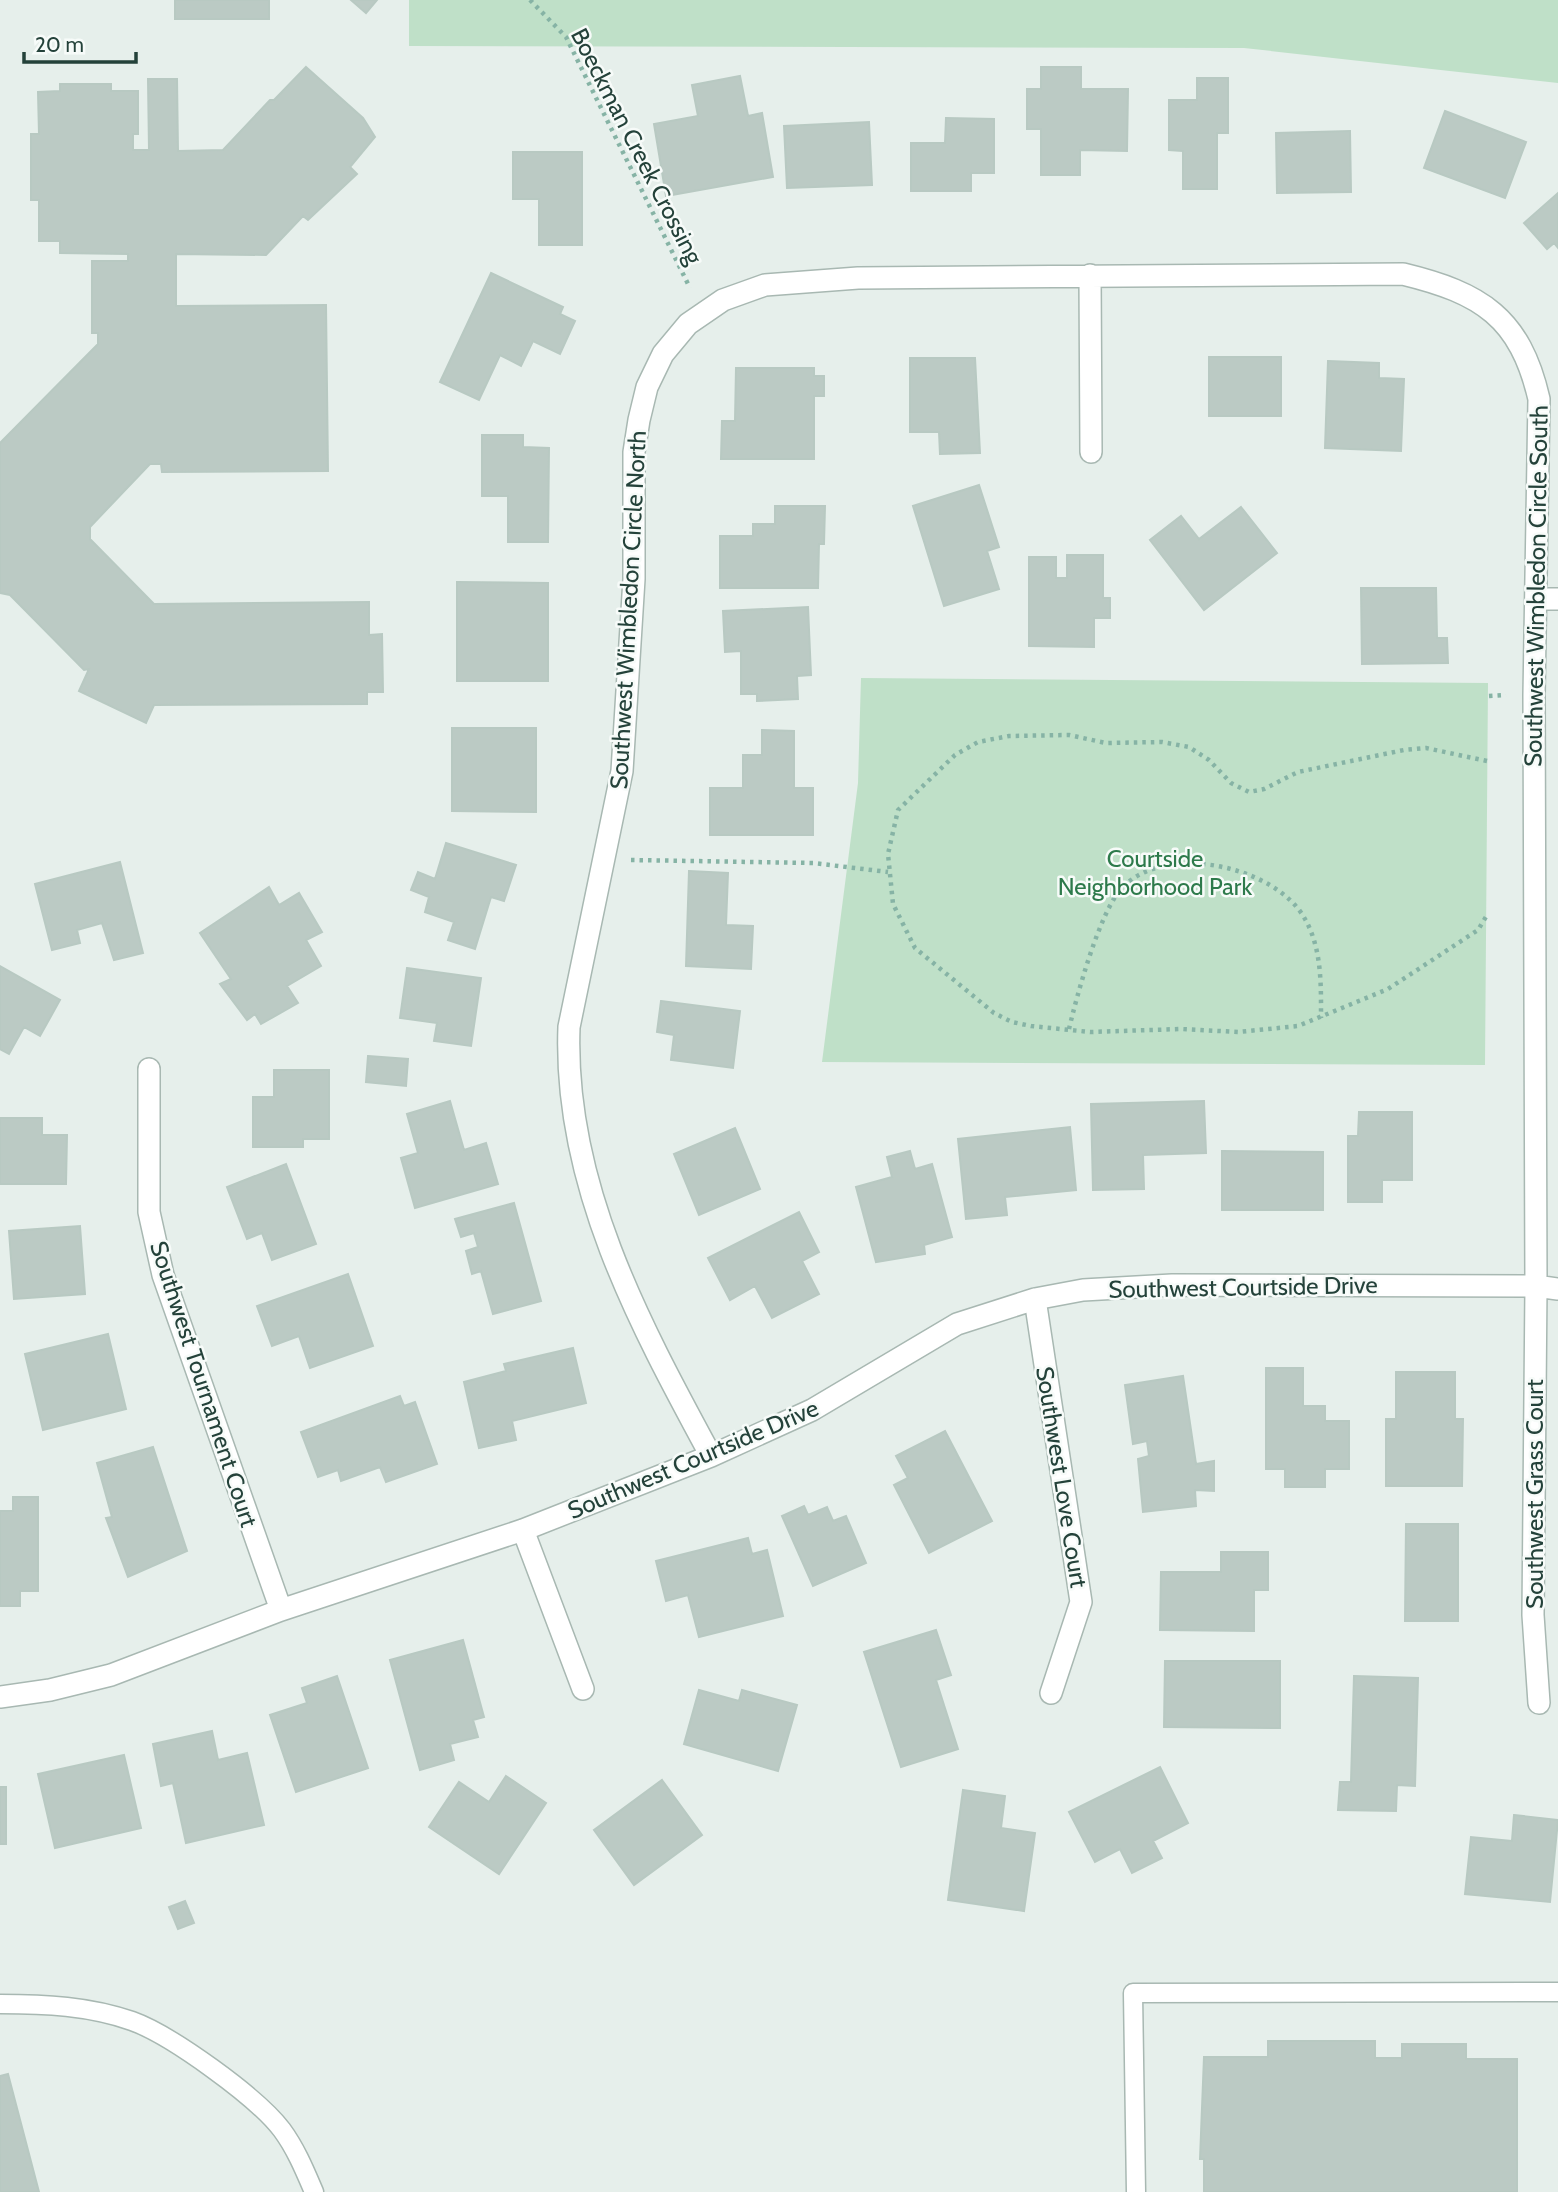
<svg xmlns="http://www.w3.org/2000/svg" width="1558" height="2192" viewBox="0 0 1558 2192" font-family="Cabin,sans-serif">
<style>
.green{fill:#bfe0c8}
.building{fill:#bbcac4;stroke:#b8c9c2;stroke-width:2}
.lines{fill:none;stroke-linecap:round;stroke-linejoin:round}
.lane-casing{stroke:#a8b8b2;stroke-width:21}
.street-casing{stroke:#a8b8b2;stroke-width:24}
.path{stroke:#86b3a5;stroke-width:4.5;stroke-dasharray:3.5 5;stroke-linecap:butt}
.lane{stroke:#fff;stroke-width:18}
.street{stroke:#fff;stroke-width:21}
.labels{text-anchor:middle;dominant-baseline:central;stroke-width:5;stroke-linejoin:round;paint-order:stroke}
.street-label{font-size:24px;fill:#24423a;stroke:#f7fbf9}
.park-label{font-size:24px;fill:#2d7a4b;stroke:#f7fbf9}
</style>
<rect width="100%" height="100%" fill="#e6efeb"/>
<path class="green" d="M409 0H1558V83L1244 48 409 46Z
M861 678 1488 683 1485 1065 822 1062 858 783Z"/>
<path class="building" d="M175 0H269V19H175Z
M351 0H377L366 13Z
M306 67 363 118 375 137 350 167 357 174 308 220 303 216 266 255 176 254V306L326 305 328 471 162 472 161 464H150L90 527V539L154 604 369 602V635L382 634 383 692H367V704L154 705 146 723 79 691 89 669 84 670 10 595 0 593V443L98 344V333H92V261H128V254L60 253V241H39V200H31V134H39L38 92 60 91V84H111V91H138V134H133V150H149L148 79H177L178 151 223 150 270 100H274Z
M1041 67H1081V89H1128L1127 151 1080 150V175H1041V129H1027V89H1041Z
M740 76 748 116 762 113 773 177 666 196 654 124 698 116 692 85Z
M1197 78H1228V133H1217V189H1183V151L1169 150V100H1197Z
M1445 111 1526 142 1505 198 1424 168Z
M946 118 994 119V173H971V191H911V143H945Z
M869 122 872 185 787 188 784 126Z
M1350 131 1351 192 1277 193 1276 133Z
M513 152H582V245H539V199H513Z
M1558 193V248L1554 243 1547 249 1524 223Z
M491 273 563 307 560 314 575 321 560 354 533 341 521 366 500 355 479 400 440 382Z
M1209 357H1281V416H1209Z
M910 358H975L980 453 940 454 939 432H910Z
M1328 361 1379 363V378L1404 379 1401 451 1325 448Z
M736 368H814V376H824V396H814V459H721L722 421H735Z
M482 435H523V447L549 448 548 542H508V496H482Z
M979 485 999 547 987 551 999 589 944 606 913 506Z
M775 506H825L824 544H819L818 588H720V536H753V524H775Z
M1241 507 1277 553 1204 610 1150 540 1181 516 1199 539Z
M1067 555H1103V598H1110V618H1094V647L1029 646V557H1056V578H1067Z
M457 582 548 583V681H457Z
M1361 588H1436L1437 638H1447L1448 663 1362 664Z
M808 607 811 675 797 676 798 699 757 701V694H741V651L725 652 723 611Z
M452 728H536V812L452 811Z
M762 730 794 731V788H813V835H710V788H743V755H762Z
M446 843 516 865 504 901 491 897 475 949 448 940 454 922 425 912 429 897 411 890 418 872 435 879Z
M120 862 143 953 114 960 102 923 77 930 80 943 52 950 35 884Z
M689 871 728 873 726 925 753 926 751 969 686 966Z
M269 887 279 905 299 893 322 932 306 940 321 966 287 986 298 1003 261 1024 255 1014 247 1020 220 984 231 979 200 933Z
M0 966 60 1000 40 1036 24 1027 9 1054 0 1049Z
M407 968 481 978 471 1046 434 1041 437 1023 400 1018Z
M661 1001 740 1011 733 1068 671 1060 674 1035 657 1032Z
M368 1056 408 1059 406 1086 366 1082Z
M274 1070H329V1139H303V1147H253V1097H274Z
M450 1101 464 1150 486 1143 498 1184 415 1208 401 1158 418 1153 407 1114Z
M1204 1101 1206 1153 1143 1155 1144 1189 1093 1190 1091 1104Z
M1359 1112H1412V1180H1382V1202H1348V1136H1358Z
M0 1118H42V1135H67L66 1184H0Z
M1070 1127 1076 1190 1005 1197 1007 1215 966 1219 958 1139Z
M735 1128 760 1189 699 1215 674 1154Z
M910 1151 915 1169 932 1164 952 1237 924 1245 925 1254 876 1262 856 1187 892 1177 887 1157Z
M1222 1151 1323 1152V1210H1222Z
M286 1164 316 1244 272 1260 262 1233 247 1239 227 1187Z
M514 1203 541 1301 493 1314 481 1271 472 1274 466 1251 478 1247 474 1233 461 1237 455 1219Z
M799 1212 819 1252 802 1261 819 1294 772 1318 755 1286 730 1300 708 1258Z
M80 1226 85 1294 14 1299 9 1231Z
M348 1274 373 1346 310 1368 299 1336 272 1346 257 1306Z
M108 1334 126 1409 43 1430 25 1354Z
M573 1348 586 1403 512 1421 516 1440 479 1448 464 1382 506 1371 504 1364Z
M1266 1368H1303V1406H1325V1421H1349V1469H1325V1487H1285V1469H1266Z
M1396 1372H1455V1419H1463L1462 1486H1386V1419H1396Z
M1183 1376 1196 1464 1214 1461V1491L1195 1490 1196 1506 1143 1512 1138 1459 1149 1456 1147 1441 1133 1444 1125 1385Z
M400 1396 404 1406 415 1402 437 1464 386 1482 380 1467 341 1481 338 1470 318 1477 301 1432Z
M945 1431 992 1521 929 1553 894 1485 908 1478 896 1456Z
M153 1447 187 1551 128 1577 106 1518 112 1517 97 1463Z
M13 1497H38V1591H20V1606H0V1511H13Z
M804 1506 808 1515 827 1507 833 1521 846 1516 866 1563 813 1586 782 1516Z
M1406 1524H1458V1621H1405Z
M748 1538 752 1554 767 1550 783 1616 699 1637 688 1595 666 1601 656 1561Z
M1221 1552H1268V1590H1254V1631L1160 1630 1161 1572H1221Z
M936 1630 951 1675 936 1680 958 1749 901 1767 864 1652Z
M463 1640 484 1717 473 1720 478 1737 450 1744 454 1760 420 1770 390 1660Z
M1165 1661H1280V1728L1164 1727Z
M337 1676 368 1768 296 1792 270 1715 307 1703 302 1688Z
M1354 1676 1418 1678 1415 1786 1397 1785 1396 1811 1338 1810 1340 1782H1351Z
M699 1690 739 1701 742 1690 797 1705 778 1771 684 1744Z
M212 1731 218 1760 247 1753 264 1825 186 1843 173 1783 161 1786 153 1744Z
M124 1755 141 1828 55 1848 38 1774Z
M1160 1767 1188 1823 1153 1841 1162 1858 1132 1873 1120 1849 1095 1862 1069 1812Z
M506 1776 546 1803 499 1874 429 1827 459 1782 489 1802Z
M662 1780 702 1835 634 1885 594 1830Z
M0 1787H6V1844H0Z
M963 1790 1005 1796 1001 1828 1035 1833 1024 1911 948 1900Z
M1514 1815 1558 1820 1550 1902 1465 1894 1471 1837 1512 1841Z
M185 1901 194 1923 178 1929 169 1907Z
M1268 2041H1375V2058H1402V2044H1466V2059H1517V2192H1204V2159H1200L1204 2057H1268Z
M8 2074 39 2192H0V2076Z"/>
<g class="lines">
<defs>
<path id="lane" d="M0 2004C45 2004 89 2006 132 2021 171 2035 257 2097 282 2130 296 2149 305 2171 314 2192
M1136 2192 1133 1993 1558 1992"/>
<path id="street" d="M1090 275 1091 452
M1537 599H1558
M149 1069V1212L163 1275 281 1610
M1035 1299 1081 1602 1051 1693
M711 1456C639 1323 563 1183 569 1027L622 771 634 579V452L639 420 647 387 663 354 688 324 723 300 765 285 858 278 1403 274C1481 293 1520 317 1539 399L1534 695 1536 1286 1533 1615 1539 1703
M523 1530 583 1689
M0 1697 50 1690 111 1675 281 1610 523 1530 711 1456 812 1410 957 1324 1035 1299 1083 1290 1172 1285 1536 1286 1558 1289"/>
</defs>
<use href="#lane" class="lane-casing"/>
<use href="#street" class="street-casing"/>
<path class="path" d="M530 0 566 37 690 288
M1489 696 1506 695
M1487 761 1426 748 1404 750 1298 772 1264 789 1249 792 1231 783 1209 760 1189 747 1162 742 1106 743 1069 735 1009 736 978 742 955 755 898 810 888 854 893 904 915 948 994 1013 1012 1022 1031 1026 1090 1032 1181 1029 1238 1032 1298 1026 1388 989 1478 930 1487 915
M631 860 813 863 888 872
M1069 1029C1077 995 1099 914 1121 889 1164 841 1276 866 1305 919 1322 949 1321 985 1321 1018"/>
<use href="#lane" class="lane"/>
<use href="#street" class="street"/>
</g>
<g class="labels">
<g class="street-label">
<text transform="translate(637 146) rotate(63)">Boeckman Creek Crossing</text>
<text transform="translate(1536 586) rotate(-89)">Southwest Wimbledon Circle South</text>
<text transform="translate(628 610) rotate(-87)">Southwest Wimbledon Circle North</text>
<text transform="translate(1243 1287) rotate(-1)">Southwest Courtside Drive</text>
<text transform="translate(204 1384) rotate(72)">Southwest Tournament Court</text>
<text transform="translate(693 1459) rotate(-23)">Southwest Courtside Drive</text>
<text transform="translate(1062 1477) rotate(81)">Southwest Love Court</text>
<text transform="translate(1534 1494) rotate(-90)">Southwest Grass Court</text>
</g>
<g class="park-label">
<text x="1155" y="858">Courtside<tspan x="1155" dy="28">Neighborhood Park</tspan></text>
</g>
</g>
<path d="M24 52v10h112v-10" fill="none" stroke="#24423a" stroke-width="3.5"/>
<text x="35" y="52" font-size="21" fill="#24423a" stroke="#f7fbf9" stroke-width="5" paint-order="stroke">20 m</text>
</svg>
